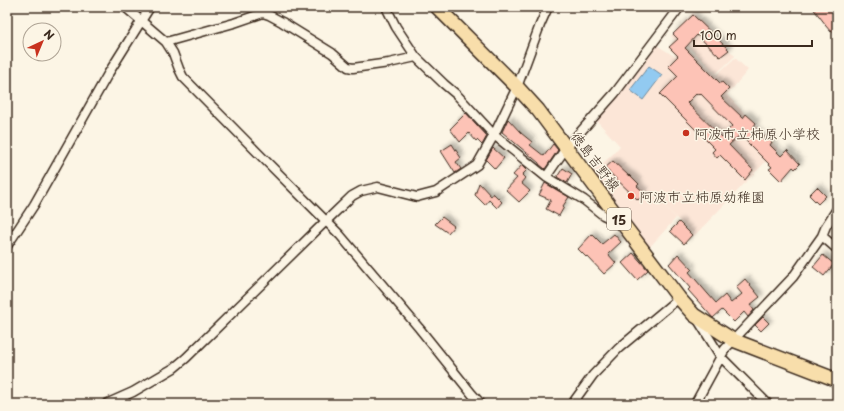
<svg xmlns="http://www.w3.org/2000/svg" width="844" height="411" viewBox="0 0 844 411" font-family="'Playpen Sans','Klee One',sans-serif">
<style>
.built{fill:#fce6d7}
.water{fill:#92caf1;stroke:#6f8a9d}
.building{fill:#fdc3b6;stroke:#3b2a1e;fill-rule:evenodd;filter:url(#shadow)}
.lines{fill:none;stroke-linecap:round;stroke-linejoin:round}
.street-casing{stroke:#3b2a1e;stroke-width:11}
.primary-casing{stroke:#3b2a1e;stroke-width:16}
.street{stroke:#fcf5e5;stroke-width:8}
.primary{stroke:#f8deab;stroke-width:13}
.poi-dot{fill:#c8321e;stroke:#fcf5e5;stroke-width:1.5}
.labels{text-anchor:middle;dominant-baseline:central;stroke-width:3;stroke-linejoin:round;paint-order:stroke}
.shield{fill:#fcf5e5;stroke:#75675a;stroke-width:1}
.shield-label{font-size:13px;font-weight:bold;fill:#3b2a1e}
.poi-label{font-size:14px;fill:#3b2a1e;stroke:#fcf5e5;text-anchor:start}
.street-label{font-size:14px;fill:#3b2a1e;stroke:#fcf5e5}
</style>
<defs>
<filter id="shadow"><feDropShadow dx="3.5" dy="-3.5" stdDeviation="2" flood-color="#0004"/></filter>
</defs>
<rect width="100%" height="100%" fill="#fcf5e5"/>
<filter id="ink" filterUnits="userSpaceOnUse"><feTurbulence type="fractalNoise" baseFrequency=".025" numOctaves="2"/><feDisplacementMap in="SourceGraphic" scale="8" xChannelSelector="R" yChannelSelector="G"/><feConvolveMatrix kernelMatrix="1 2 1 2 8 2 1 2 1" color-interpolation-filters="sRGB"/></filter>
<g filter="url(#ink)">
<path class="built" d="M693 13 735 56 716 74 688 46 676 55 687 48 716 75 735 58 748 70 727 95 778 149 694 236 641 182 676 218 648 249 591 174 613 154 620 146 597 121 655 44 674 56 676 55 668 48 675 40 671 36Z"/>
<path class="water" d="M649 66 662 75 643 100 630 90Z"/>
<path class="building" d="M812 7H837V37L832 31 831 32 825 25H826Z
M693 15 729 50 720 57 697 35 685 48 720 83 722 82 729 89 721 97 743 118 746 114 756 123 753 128 763 139 766 135 772 142 770 145 781 156 787 150 800 164 795 169 793 167 781 181 769 169 772 167 740 135 729 145 753 170 745 180 720 155 717 158 712 152 715 149 660 94 678 76 668 66 678 56 669 47 678 39 673 34ZM697 93 698 95 700 93 732 126 722 137 687 103Z
M466 113 487 136 482 145 477 140 476 141 469 133 460 142 450 129Z
M508 119 521 133 532 142 530 145 544 156 553 144 558 150 545 169 539 164V163L502 132Z
M452 144 461 158 456 162 461 169 455 173 441 151Z
M493 148 504 158 495 169 486 160Z
M613 161 629 176 630 175 639 184 637 186 645 193 638 200 605 168Z
M522 165 527 170 522 175 525 178 521 183 530 191 519 202 506 190 517 178 513 175Z
M563 168 572 174 567 183 557 177Z
M479 183 491 196 493 193 502 202 497 208 489 200 485 205 475 195Z
M545 183 569 197 563 206 564 207 559 216 546 209 551 200 539 195Z
M817 187 826 196 818 204 809 195Z
M442 217 454 226 448 233 435 224Z
M679 222 692 235 684 244 670 231Z
M592 234 602 244 614 234 621 242 608 254 616 263 604 274 587 256 586 257 578 249Z
M633 253 648 270 637 280 622 263Z
M678 254 692 269 689 272 708 294 716 303 725 295 731 303 742 294 736 287 745 279 760 297 750 305 754 310 748 317 744 312 734 322 722 310 713 318 688 290 690 288 669 264Z
M823 255 834 264 824 276 813 267Z
M763 317 769 323 761 331 755 325Z"/>
<g class="lines">
<defs>
<path id="street" d="M125 7 166 42 173 53 179 69 183 77 259 154 340 235 419 328 472 394 481 404
M387 7V9L396 27 416 57 444 84 457 95 494 135 546 177 584 200 603 215 620 223
M166 42 234 23 263 13 269 15 282 22 332 53 348 67 353 68 389 63 416 57
M546 177 566 148 615 93 680 7
M822 236 837 249
M7 246 34 205 108 74 150 7
M698 320 721 357 768 404
M106 404 133 392 174 368 186 358 326 221 352 196 361 191 378 187 417 197 436 192 477 165 494 135 517 87 540 25 548 7
M572 404 593 375 619 348 679 298
M695 404 725 349 793 277 822 236 826 226 837 209"/>
<path id="primary" d="M437 7 517 87 538 110 623 224 679 298 694 315 733 340 837 380"/>
</defs>
<use href="#street" class="street-casing"/>
<use href="#primary" class="primary-casing"/>
<use href="#street" class="street"/>
<use href="#primary" class="primary"/>
</g>
</g>
<g class="poi-dot">
<circle cx="686" cy="133" r="4"/>
<circle cx="631" cy="196" r="4"/>
</g>
<g class="labels">
<rect class="shield" x="607" y="208" width="24" height="22" rx="3"/>
<g class="shield-label">
<text x="619" y="219">15</text>
</g>
<g class="poi-label">
<text x="694" y="133">阿波市立柿原小学校</text>
<text x="639" y="196">阿波市立柿原幼稚園</text>
</g>
<g class="street-label">
<text transform="translate(596 161) rotate(53)">徳島吉野線</text>
</g>
</g>
<rect width="844" height="411" fill="none" stroke="#fcf5e5" stroke-width="24"/>
<rect x="12" y="12" width="820" height="387" fill="none" stroke="#3b2a1e" stroke-width="1.5" filter="url(#ink)"/>
<g transform="translate(42 42) rotate(44)"><circle r="19" fill="#fcf5e5" stroke="#afa495"/>
<path d="M0-3L7 15L0 10L-7 15Z" fill="#c8321e"/>
<text y="-6" font-size="11" font-weight="bold" text-anchor="middle" fill="#3b2a1e">N</text>
</g>
<path d="M694 40v6h118v-6" fill="none" stroke="#3b2a1e" stroke-width="2"/>
<text x="700" y="40" font-size="12" fill="#3b2a1e" stroke="#fcf5e5" stroke-width="3" paint-order="stroke">100 m</text>
</svg>
